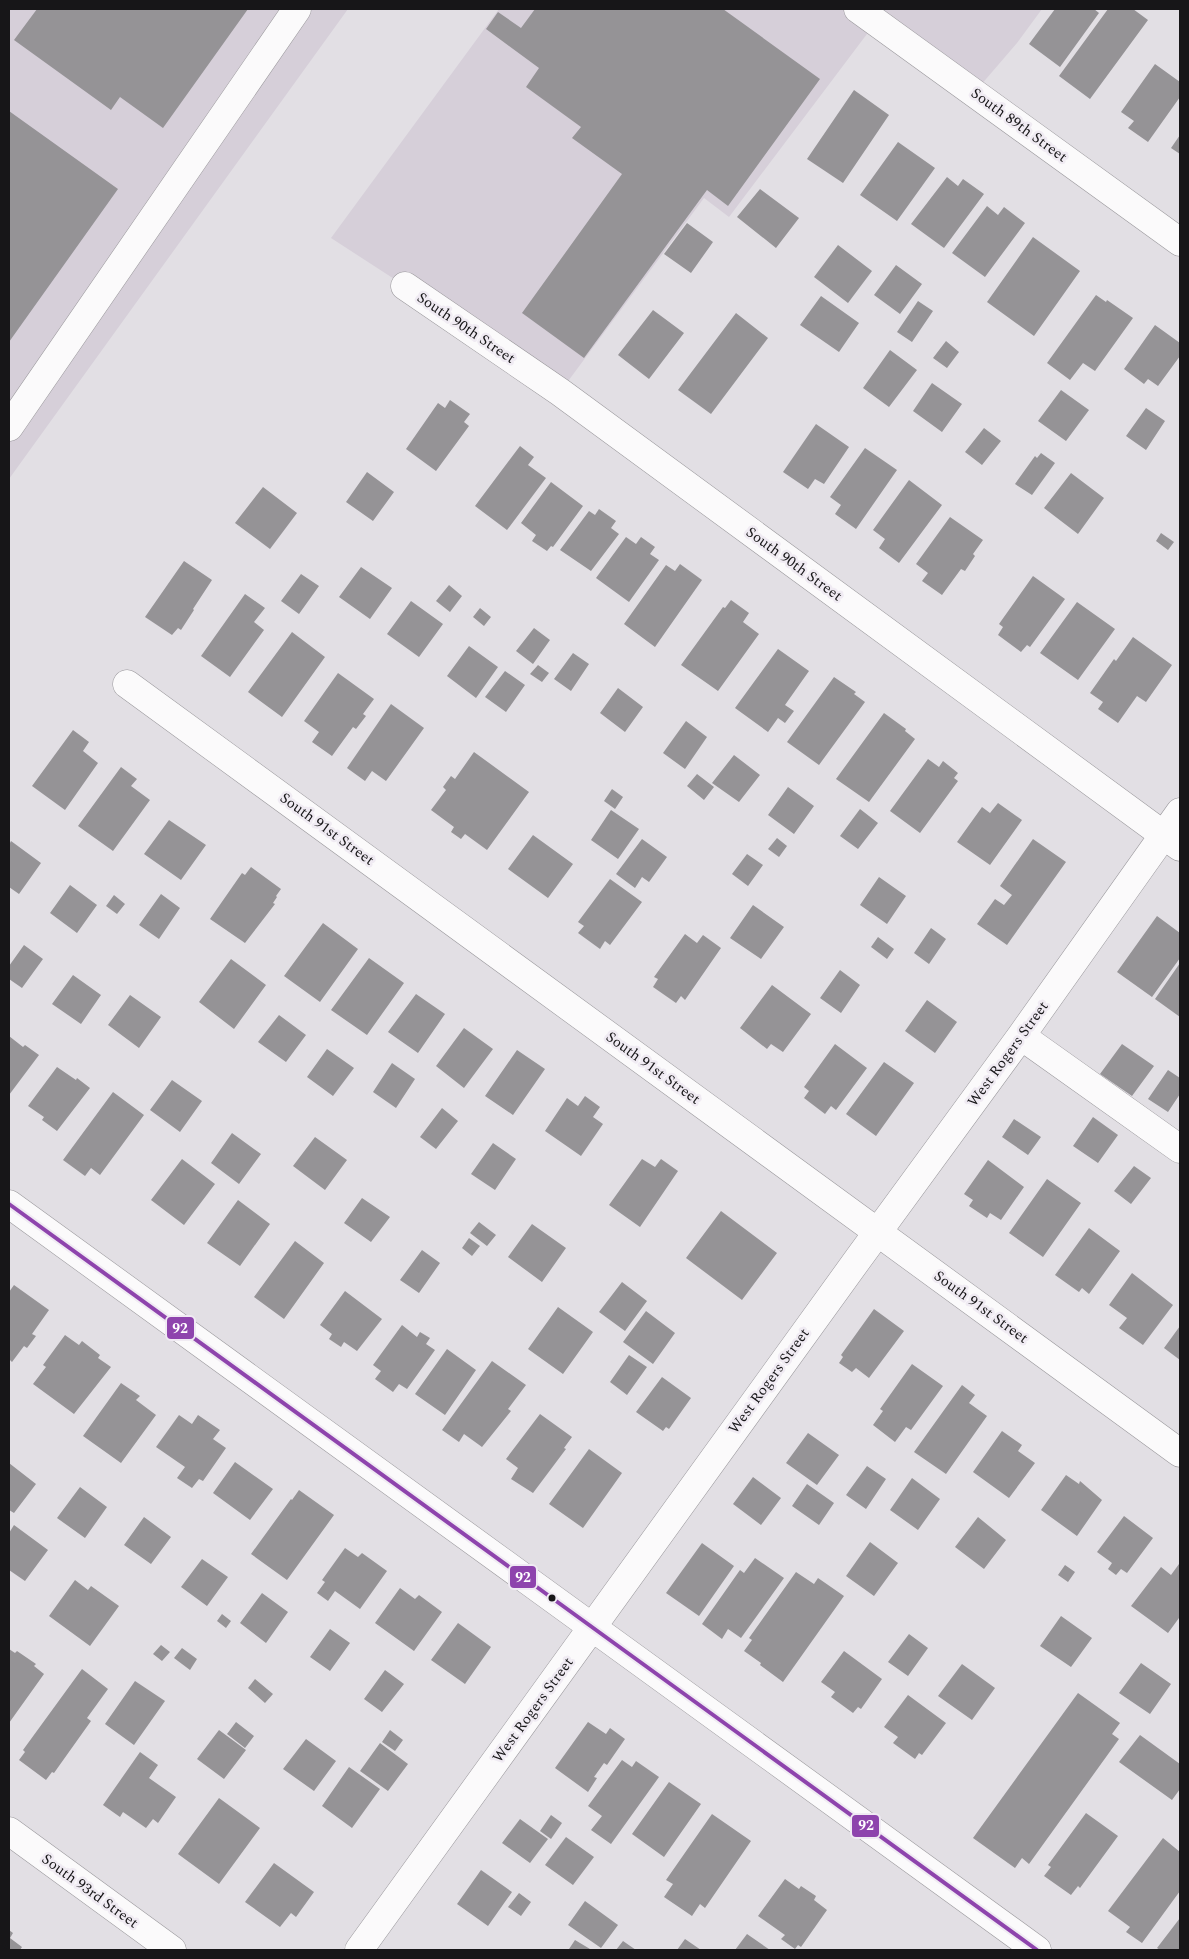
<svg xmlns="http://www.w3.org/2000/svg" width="1189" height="1959" viewBox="0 0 1189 1959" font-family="Spectral,serif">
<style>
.built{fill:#d6cfd9}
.building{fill:#959396}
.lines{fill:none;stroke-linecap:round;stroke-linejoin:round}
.minor-casing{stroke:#9a989c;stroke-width:29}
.minor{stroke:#fbfafb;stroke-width:28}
.bus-1-casing{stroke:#f0ebf3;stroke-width:8}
.bus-1{stroke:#8e44ad;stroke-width:4}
.bus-dot{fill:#171618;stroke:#f0ebf3;stroke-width:2}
.labels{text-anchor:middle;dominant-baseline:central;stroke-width:5;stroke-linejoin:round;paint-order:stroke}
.street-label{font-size:15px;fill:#171618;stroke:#f0ebf3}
.line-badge{stroke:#f0ebf3;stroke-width:2}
.badge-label{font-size:14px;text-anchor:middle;font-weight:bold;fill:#fff}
</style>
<rect width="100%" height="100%" fill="#e2dfe4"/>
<path class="built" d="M9 9H348L9 479Z
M499 9H1042L1017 43 974 93 876 22 729 217 704 198 560 392 405 286 331 238Z"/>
<path class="building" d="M37 9 133 10 248 9 163 128 120 97 111 110 14 40Z
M535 9H723L820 79 728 206 707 190 584 358 522 313 622 174 572 138 581 127 526 87 539 68 486 29 498 12 521 28Z
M1055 9H1094L1099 13 1060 67 1029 44Z
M1108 9H1133L1148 20 1090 99 1059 76Z
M1155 64 1180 82V97L1148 142 1128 128 1134 121 1121 112Z
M854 90 889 115 843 183 807 159Z
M9 111 118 189 9 342Z
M1180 135V154L1171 148Z
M898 142 935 168 897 221 860 195Z
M947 177 958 186 963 179 984 194 944 248 911 224Z
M760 189 799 218 776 248 737 217Z
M987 206 998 215 1004 207 1025 223 985 277 952 253Z
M687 223 713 242 691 273 664 254Z
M1033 237 1080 271 1034 336 987 302Z
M838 245 872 271 848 303 814 277Z
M896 265 922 284 900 314 874 295Z
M1096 295 1106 302 1107 300 1133 318 1095 371 1083 363 1070 380 1047 363Z
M821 296 859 323 839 352 800 325Z
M918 301 933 311 912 342 897 332Z
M653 310 684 333 649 379 618 355Z
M736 313 768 338 711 414 678 390Z
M1155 325 1180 343V356L1158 386 1148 379 1144 384 1124 369Z
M946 341 959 352 947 368 933 358Z
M890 350 917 370 889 407 863 388Z
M932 383 962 404 942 432 913 411Z
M1061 390 1089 410 1066 441 1038 421Z
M450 400 470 414 464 422 469 426 436 471 406 449 438 403 445 408Z
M1146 408 1165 421 1146 450 1126 436Z
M816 424 849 447 824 484 815 479 808 489 783 472Z
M984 428 1001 441 982 465 965 452Z
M520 446 534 457 528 465 546 478 507 530 475 506Z
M865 448 897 470 856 529 835 514 841 505 830 497Z
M1041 453 1055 463 1032 495 1015 484 1035 456 1037 458Z
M367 472 394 492 373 521 346 502Z
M1071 473 1104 498 1078 534 1044 508Z
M909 480 942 505 899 563 879 548 885 539 873 530Z
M551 482 583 506 553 547 551 546 547 551 532 541 536 535 521 523Z
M263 487 297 513 270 549 235 523Z
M599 509 616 521 611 528 619 534 591 571 560 550 589 511 595 515Z
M950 517 983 540 973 554 975 556 965 571 961 569 942 595 922 581 928 573 916 564Z
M1161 533 1174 542 1168 550 1156 541Z
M626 537 636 544 641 537 655 547 650 554 659 560 629 602 596 578Z
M184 561 212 580 193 609 194 610 181 630 178 628 172 635 145 617Z
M680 564 702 580 655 647 624 624 666 565 675 571Z
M361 567 392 588 370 619 339 597Z
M301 574 319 586 299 614 281 601Z
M1033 576 1065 599 1030 647 1027 645 1021 652 998 635 1003 627 999 624Z
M449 585 462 596 450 612 436 601Z
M245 594 265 608 254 622 264 630 230 677 201 656Z
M731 600 749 613 743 622 759 634 718 691 681 665 723 607 725 608Z
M411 601 443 624 419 657 387 634Z
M1077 602 1115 629 1078 680 1040 653Z
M480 608 491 617 484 626 473 617Z
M534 628 550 640 533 664 516 651Z
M292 632 325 657 282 717 248 692Z
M1133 637 1172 665 1146 702 1137 696 1118 723 1098 709 1103 702 1090 693 1114 659 1116 661Z
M469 646 498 667 476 698 447 676Z
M778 649 809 671 785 705 794 711 785 723 778 718 768 732 735 708Z
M573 653 589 664 571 691 554 679Z
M538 665 549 673 542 682 530 674Z
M505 671 525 685 506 712 485 697Z
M338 673 374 699 363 714 366 716 356 729 353 727 332 756 312 742 319 732 304 721Z
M834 677 856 692 854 694 865 702 819 765 787 742Z
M618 688 643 707 625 732 600 713Z
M391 704 424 728 386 781 372 771 365 781 347 768Z
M884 713 906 729 905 731 915 739 869 802 836 779Z
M686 721 707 737 685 769 663 753Z
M73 730 89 742 83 751 98 763 65 810 32 786Z
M474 752 529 792 487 850 465 834 461 839 451 832 454 827 431 810 446 790 443 787 451 776 455 779Z
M734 755 760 775 739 802 712 783Z
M928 759 939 767 943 761 958 773 954 778 958 781 920 833 890 811Z
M121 767 137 779 131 786 150 800 113 851 78 826Z
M697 774 714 787 704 800 687 786Z
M788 787 814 806 794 834 768 815Z
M612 789 623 797 615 809 604 801Z
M998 803 1022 820 990 865 957 842 982 807 990 813Z
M860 809 878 823 858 849 840 836Z
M611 810 639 829 618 859 591 840Z
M169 820 206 845 181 880 144 854Z
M533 835 573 864 548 898 508 869Z
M777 838 787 846 779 857 768 849Z
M642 839 667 857 649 882 642 877 635 888 616 874Z
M1033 839 1066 862 1007 945 977 924 995 899 1004 905 1012 895 1000 886Z
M11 841 41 863 19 894 9 887V845Z
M747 854 763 865 748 886 732 874Z
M251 867 281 889 276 896 277 897 273 903 275 904 245 943 210 919 242 873 245 875Z
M879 877 906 896 887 924 860 905Z
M610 879 642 902 610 945 605 941 600 949 578 933 584 926 578 922Z
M70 885 97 905 77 933 50 913Z
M161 894 180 908 159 939 139 925Z
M114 895 125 904 117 914 106 906Z
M753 905 784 927 761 959 730 938Z
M1157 916 1180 933V958L1152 997 1117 972Z
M323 923 358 949 320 1002 284 976Z
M931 928 946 939 929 964 914 953Z
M685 934 697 943 703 935 721 948 685 1000 681 996 676 1003 653 987 658 979 654 977Z
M878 937 894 949 887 959 871 947Z
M24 945 43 959 22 988 9 979V966Z
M369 958 404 983 367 1035 331 1010Z
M231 959 266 985 234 1029 199 1002Z
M1180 963V1017L1155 999Z
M840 970 860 985 841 1013 820 998Z
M73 975 101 995 81 1024 52 1004Z
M772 985 811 1014 783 1052 771 1044 767 1049 740 1028Z
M416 994 445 1014 418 1053 388 1032Z
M130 995 161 1017 139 1048 108 1025Z
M927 1000 957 1022 935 1053 905 1031Z
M279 1015 306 1035 286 1062 258 1042Z
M464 1028 493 1049 464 1088 436 1066Z
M9 1036 23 1047 25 1045 39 1055 9 1095Z
M835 1044 867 1068 836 1110 831 1106 825 1114 804 1098 809 1091 804 1087Z
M1122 1044 1154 1066 1132 1096 1100 1074Z
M327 1049 354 1068 333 1096 307 1077Z
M517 1050 545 1069 513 1115 485 1096Z
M884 1062 914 1083 876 1136 846 1114Z
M392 1063 415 1079 396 1108 373 1092Z
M57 1067 76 1080 77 1078 90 1088 57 1131 42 1120 44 1117 28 1106Z
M1168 1070 1180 1078V1094L1168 1112 1148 1099Z
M172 1080 202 1101 180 1132 150 1110Z
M113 1092 144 1115 100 1175 91 1168 85 1176 63 1160Z
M585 1096 600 1107 593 1117 603 1124 581 1156 545 1131 567 1098 578 1106Z
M442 1108 458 1121 436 1149 420 1137Z
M1093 1117 1118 1135 1098 1163 1073 1146Z
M1014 1119 1041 1137 1028 1155 1002 1137Z
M232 1133 261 1154 239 1184 211 1163Z
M315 1137 347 1160 325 1190 293 1166Z
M493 1143 516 1159 495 1190 471 1174Z
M182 1159 215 1184 184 1225 151 1200Z
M642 1159 655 1167 661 1159 678 1171 640 1227 609 1205Z
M988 1160 1024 1187 1001 1220 990 1213 987 1218 969 1206 973 1200 964 1194Z
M1134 1166 1151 1178 1131 1204 1114 1191Z
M1047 1179 1081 1203 1043 1257 1009 1233Z
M362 1198 390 1217 371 1242 344 1223Z
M238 1200 270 1224 240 1266 207 1243Z
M721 1211 777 1253 742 1300 686 1258Z
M479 1222 496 1235 487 1246 470 1233Z
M532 1224 566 1248 542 1282 508 1257Z
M1089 1228 1120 1251 1089 1294 1082 1288 1079 1292 1055 1275Z
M469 1238 480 1246 472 1256 462 1248Z
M295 1241 324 1263 284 1319 254 1297Z
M422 1250 440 1263 419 1293 400 1280Z
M1132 1273 1173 1305 1143 1345 1119 1328 1127 1318 1109 1305Z
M622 1282 647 1301 625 1331 599 1312Z
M14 1285 49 1310 32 1334 36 1336 27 1348 24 1346 12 1362 9 1359V1292Z
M345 1291 382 1319 357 1351 344 1342 341 1347 329 1339 332 1334 320 1325Z
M558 1307 593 1332 563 1374 528 1349Z
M874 1309 904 1331 869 1378 856 1368 852 1372 839 1363 843 1357 841 1355Z
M646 1311 675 1333 653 1364 623 1342Z
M402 1325 417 1337 420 1332 430 1338 426 1344 435 1350 407 1389 399 1384 393 1392 375 1379 381 1371 373 1365Z
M1180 1326V1360L1164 1348Z
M65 1335 79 1345 82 1341 100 1355 98 1358 111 1367 74 1414 33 1384 46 1367 43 1365Z
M447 1349 476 1370 445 1415 415 1394Z
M629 1355 647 1367 627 1395 610 1382Z
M492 1361 526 1385 508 1409 511 1411 482 1447 464 1434 459 1442 442 1430Z
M912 1364 943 1386 911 1430 906 1427 895 1442 873 1425 883 1411 880 1409Z
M662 1377 691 1398 669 1429 666 1427 663 1431 636 1412Z
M121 1383 140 1396 136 1400 156 1415 121 1463 83 1436Z
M962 1385 975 1395 969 1403 987 1416 946 1474 914 1452Z
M540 1414 572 1437 564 1448 566 1449 533 1493 511 1479 518 1468 506 1459Z
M179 1415 192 1424 198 1415 220 1430 213 1439 226 1448 203 1481 199 1479 192 1488 177 1478 185 1467 156 1447Z
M1002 1431 1022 1445 1018 1451 1035 1463 1009 1498 973 1472Z
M808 1433 839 1455 817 1485 786 1463Z
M589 1449 622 1473 583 1528 549 1504Z
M235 1462 273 1489 250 1520 213 1493Z
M9 1463 36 1484 14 1513 9 1510Z
M867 1466 886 1479 866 1509 846 1495Z
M1066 1475 1079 1484 1080 1481 1102 1500 1077 1536 1041 1510Z
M753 1477 781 1498 761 1525 733 1504Z
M912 1478 940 1499 918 1530 890 1510Z
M807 1484 834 1503 819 1525 792 1506Z
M80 1487 107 1507 85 1538 57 1518Z
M299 1490 334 1515 287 1580 251 1554 291 1499 292 1500Z
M1124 1516 1153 1538 1127 1573 1121 1569 1116 1575 1108 1569 1112 1563 1097 1552Z
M144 1517 171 1537 151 1564 124 1545Z
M978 1517 1006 1540 984 1569 955 1547Z
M14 1525 48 1550 25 1581 9 1570V1533Z
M870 1542 898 1563 874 1596 846 1576Z
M702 1543 734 1566 699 1616 666 1593Z
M345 1548 358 1557 362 1553 387 1571 360 1609 335 1591 328 1601 317 1593 325 1582 322 1580Z
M755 1558 784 1578 741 1638 728 1629 722 1639 702 1624 740 1570 744 1573Z
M202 1559 228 1577 207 1606 181 1587Z
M1179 1564 1180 1619 1179 1618 1168 1633 1131 1606 1161 1567 1171 1575Z
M1065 1565 1075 1572 1068 1582 1058 1575Z
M796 1572 814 1584 818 1578 844 1596 783 1682 760 1665 761 1663 744 1651 752 1640 749 1638Z
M75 1580 88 1590 91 1586 119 1606 90 1646 49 1616Z
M400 1588 415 1599 419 1595 442 1612 414 1651 375 1623Z
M262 1593 288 1612 266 1643 240 1623Z
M222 1614 231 1621 226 1628 217 1621Z
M1061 1616 1092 1638 1071 1667 1040 1646Z
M458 1623 491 1647 465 1684 431 1660Z
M330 1629 350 1643 330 1671 310 1657Z
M909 1634 928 1648 908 1676 888 1662Z
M161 1645 170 1652 162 1661 153 1654Z
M182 1648 197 1659 190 1670 174 1658Z
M9 1649 15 1653 17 1651 36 1664 34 1666 44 1674 9 1723Z
M844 1651 882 1679 861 1709 858 1707 853 1713 831 1697 835 1692 821 1682Z
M1141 1663 1171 1684 1150 1714 1119 1693Z
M962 1664 995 1688 972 1720 938 1696Z
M82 1669 108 1689 87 1718 91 1721 54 1773 52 1772 46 1780 19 1760 25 1752 23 1750Z
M385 1670 404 1684 382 1712 364 1699Z
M255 1679 273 1694 265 1703 248 1688Z
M135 1681 165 1701 134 1745 105 1724Z
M1078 1693 1120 1723 1112 1734 1119 1739 1029 1864 1022 1858 1015 1868 973 1838Z
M908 1695 946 1723 922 1755 919 1753 915 1759 893 1743 898 1737 884 1727Z
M236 1722 254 1736 245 1748 227 1734Z
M588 1722 606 1734 610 1728 625 1739 607 1765 604 1763 594 1777 597 1778 588 1792 555 1768Z
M219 1730 246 1750 224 1779 197 1759Z
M390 1730 403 1740 395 1751 382 1742Z
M1140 1735 1180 1764V1789L1172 1800 1119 1762Z
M306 1739 336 1761 314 1791 283 1769Z
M380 1743 408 1764 388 1791 360 1771Z
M140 1752 158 1765 149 1778 176 1797 158 1823 153 1819 146 1828 123 1812 120 1817 103 1805Z
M622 1760 632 1767 636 1761 659 1777 611 1844 591 1830 602 1816 588 1806Z
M349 1767 380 1789 352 1828 322 1806Z
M669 1782 701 1804 664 1857 632 1834Z
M219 1798 260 1828 219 1884 178 1854Z
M1086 1813 1118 1836 1080 1888 1078 1886 1071 1895 1044 1876 1051 1867 1048 1865Z
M712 1814 751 1841 705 1908 700 1904 692 1916 664 1897 673 1884 666 1880Z
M551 1815 562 1823 551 1839 540 1831Z
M520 1819 548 1839 530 1863 502 1843Z
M566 1837 594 1857 573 1885 545 1865Z
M1163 1838 1180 1852V1891L1142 1943 1126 1932 1130 1927 1108 1911Z
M274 1863 314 1892 296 1917 291 1913 280 1927 245 1902Z
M481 1870 512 1892 488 1926 457 1904Z
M785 1879 799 1889 801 1886 816 1896 814 1900 827 1910 801 1947 798 1945 795 1949 781 1939 785 1935 758 1916Z
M519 1893 531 1902 521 1916 508 1907Z
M585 1901 618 1925 601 1948 568 1925Z
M1180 1918V1950H1160L1157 1948Z
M9 1930 13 1933 10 1938 22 1947 20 1950H9Z
M747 1934 770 1950H735Z
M685 1939 701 1950H677Z
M575 1940 590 1949 589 1950 569 1949Z
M623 1941 636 1950H616Z"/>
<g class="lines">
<defs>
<path id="minor" d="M858 9 1180 242
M405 286 560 392 1180 847
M9 427 297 9
M127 684 1180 1453
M1021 1036 1180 1149
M9 1204 1037 1950
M9 1831 172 1950
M359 1950 858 1259 1021 1036 1180 812"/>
</defs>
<use href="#minor" class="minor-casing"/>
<use href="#minor" class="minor"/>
<defs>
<path id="bus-1" d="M9 1204 1037 1950"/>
</defs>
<use href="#bus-1" class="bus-1-casing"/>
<use href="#bus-1" class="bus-1"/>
</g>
<circle class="bus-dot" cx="552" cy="1598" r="4.5"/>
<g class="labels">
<g class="street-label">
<text transform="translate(1019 125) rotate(36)">South 89th Street</text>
<text transform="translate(466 328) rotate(34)">South 90th Street</text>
<text transform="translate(794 564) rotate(36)">South 90th Street</text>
<text transform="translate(327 829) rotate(36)">South 91st Street</text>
<text transform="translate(1008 1054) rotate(-54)">West Rogers Street</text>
<text transform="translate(653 1068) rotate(36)">South 91st Street</text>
<text transform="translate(981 1307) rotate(36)">South 91st Street</text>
<text transform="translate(769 1381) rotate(-54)">West Rogers Street</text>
<text transform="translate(533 1710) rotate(-54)">West Rogers Street</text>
<text transform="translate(90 1891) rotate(36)">South 93rd Street</text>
</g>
</g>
<g class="line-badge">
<rect x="166" y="1316" width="29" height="24" rx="5" fill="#8e44ad"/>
<rect x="509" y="1565" width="28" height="24" rx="5" fill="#8e44ad"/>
<rect x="851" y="1814" width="29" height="24" rx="5" fill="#8e44ad"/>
</g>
<g class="badge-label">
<text x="180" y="1333">92</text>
<text x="523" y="1582">92</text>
<text x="866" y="1830">92</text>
</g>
<rect width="1189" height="1959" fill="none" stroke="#171618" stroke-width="20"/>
</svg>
